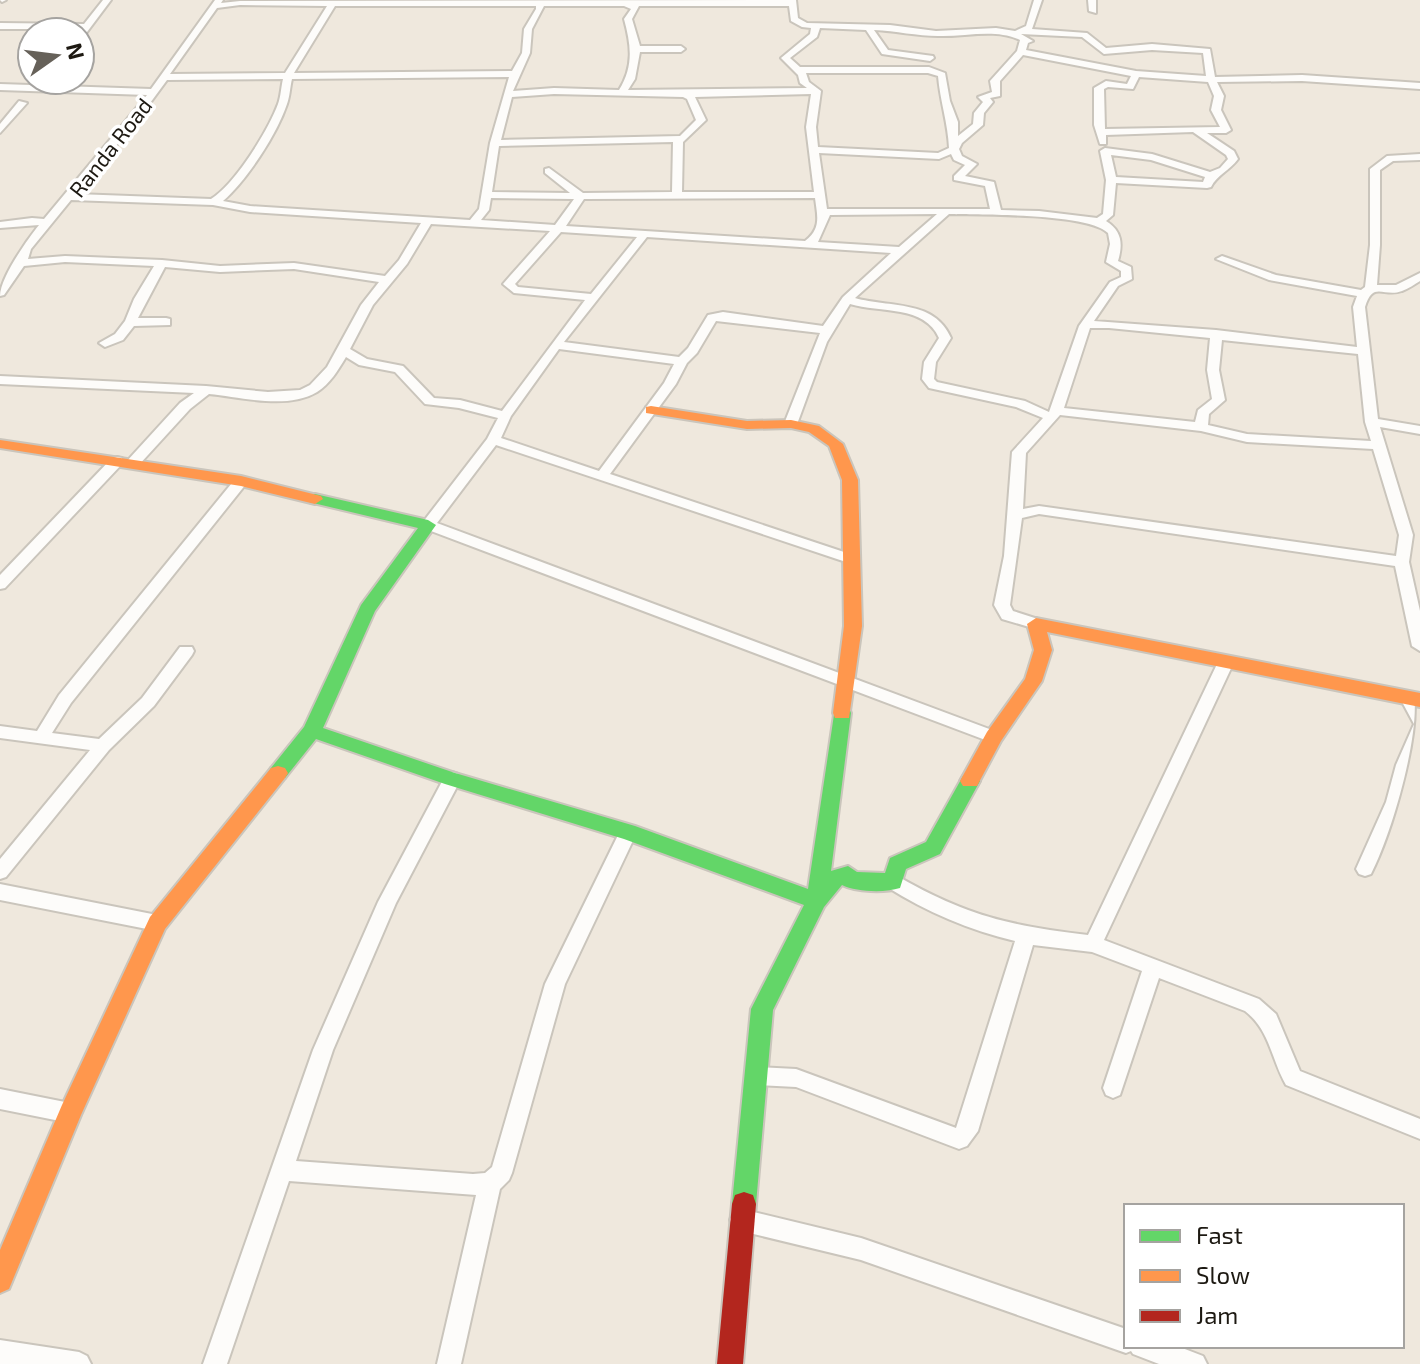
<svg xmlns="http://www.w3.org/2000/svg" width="1420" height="1364" viewBox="0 0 1420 1364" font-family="'Exo 2',sans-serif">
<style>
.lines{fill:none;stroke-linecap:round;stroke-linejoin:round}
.street-casing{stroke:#cac5bc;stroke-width:4}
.fast-casing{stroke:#cac5bc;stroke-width:4}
.slow-casing{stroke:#cac5bc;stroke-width:4}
.jam-casing{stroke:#cac5bc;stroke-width:4}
.street{fill:#fdfcfa;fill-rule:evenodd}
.fast{fill:#63d668;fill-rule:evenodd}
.slow{fill:#ff974d;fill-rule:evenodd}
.jam{fill:#b3261e;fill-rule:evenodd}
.labels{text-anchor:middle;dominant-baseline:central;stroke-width:7;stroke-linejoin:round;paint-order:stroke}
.far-street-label{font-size:22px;fill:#1d1912;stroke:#fff}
</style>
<rect width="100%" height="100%" fill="#efe8dd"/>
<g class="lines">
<defs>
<path id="street" d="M0 0H6L2 2Z
M103 0H111L84 36H80V29H0V23L84 24Z
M215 0H223L221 3 240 1 796 0 798 18 807 23 890 25 936 31 996 28 1015 31 1026 26 1034 0H1042L1032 29 1087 33 1106 48 1152 44 1210 49 1215 77 1302 75 1420 83V89L1302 81 1217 82 1224 96 1221 110 1231 130 1226 133H1207L1234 151 1238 159C1229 171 1217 175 1211 187L1207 188 1116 183 1113 215 1106 221C1122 231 1123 244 1118 261L1131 267 1132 279 1118 286 1094 321 1216 330 1357 347 1353 307 1357 296 1269 280 1216 259 1222 256 1276 275 1361 290 1365 287 1370 245V169L1387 156 1420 154V160L1393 161 1380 170V245L1377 285H1396L1420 273V281C1415 284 1408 289 1402 291 1384 298 1373 280 1365 307L1378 419 1420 426V434L1380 427 1413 535 1409 562 1420 611V651L1412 646 1395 566 1039 514 1022 518 1010 605 1013 611 1041 620 1044 624 1036 629 1002 619 994 605 1004 556 1012 452 1043 418 1016 407 929 388 922 379 924 362 939 338C925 305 880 313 850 304L827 342 796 427 791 428 784 424 820 333 716 321 697 353 687 363 676 384 610 474 856 556 858 559 856 562H846L496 445 437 523 1000 733 1002 737 1000 741H988L423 528 421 525 423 522 487 439 498 418 459 408 425 404 395 372 359 365 346 357C338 370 330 384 317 392 287 410 241 397 209 394L190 409 137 467H127V461L180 403 194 393 0 384V376L206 386 268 392 300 390 310 385 327 367 361 305 379 282 294 269 220 272 165 267 138 318H166L170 319V325L134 326 123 340 105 347 99 343 115 334 125 321 134 299 154 266 65 262 24 266 4 295 0 296C0 278 27 240 39 225L0 228V222L32 218 44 219 147 95 0 90V84L151 89ZM240 5 327 6 285 73 170 74 217 8ZM335 6H536V9L524 29 522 53 512 71 294 73ZM544 6H624L631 9 624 19C631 45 634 66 619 90L554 88 513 91 530 53 532 29ZM639 6H789L791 21 802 27 811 28 810 34 781 58 798 75 800 83 807 88 628 90 635 79 640 52H681L685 49 681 46H640L632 19ZM820 28 866 30 882 54 930 61 934 58 933 56 888 50 874 30C896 31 917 36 938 36 965 37 995 28 1020 40L1017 51 990 81 992 92 978 97 983 102 974 113 973 124 958 136V122L950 101 945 73 929 67H800L790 58 817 37ZM1021 34 1082 37 1104 54 1152 50 1203 53 1206 76 1136 71 1026 50 1028 43 1033 41ZM1023 55 1131 76 1127 84 1106 81 1094 88V125L1100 144H1106V135L1193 132 1226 155 1228 159 1220 168 1210 172 1152 154 1105 148 1100 151 1106 180 1103 214 1097 218 1039 211 1001 210 994 182 965 176 977 164 962 156 959 149 962 143 983 125 984 113 993 102 990 98 1000 96V81ZM806 73H928L938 76C940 101 948 123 949 148L938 153 818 147 816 127 821 91 809 82ZM509 77 490 143 479 209 470 220 250 206 223 201C247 180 277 134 287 104 290 96 290 87 292 79ZM1139 77 1208 82 1214 96 1211 110 1220 127 1105 129 1104 89 1108 87 1133 89ZM283 79C281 87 281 96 278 104 268 131 235 184 211 199L76 194 139 118 167 80ZM554 94 683 97 687 99 696 120 680 136 501 140 512 97ZM811 94 806 127 814 192H682L683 142 706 120 695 97ZM673 142 672 192 583 193 549 168 545 169V173L570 193 492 192 499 146ZM819 153 939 159 951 154 954 160 965 165 954 176V180L985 186 990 209H827ZM1111 155 1151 160 1205 177 1203 182 1116 177ZM491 198 574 199 555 225 481 220 489 210ZM815 198C817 215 822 228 805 241L566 226 584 199ZM71 200 213 205 250 212 421 223 399 260 385 276 294 263 220 266 162 260 65 256 28 259 31 249ZM937 214 899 247 818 242 830 215ZM949 214C981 215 1088 213 1108 233L1110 244 1106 262 1121 271V277L1110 282 1079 326 1049 412 1025 401 937 382 934 379 936 362 951 338C934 299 890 308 855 298ZM431 224 550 231 503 284 514 293 585 300 502 411 460 400 434 398 403 366 367 359 350 349 373 305 407 264ZM561 232 637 237 591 294 518 287 515 284ZM647 237 891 253 843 297 823 326 723 312 708 315 688 348 679 357 564 342ZM1090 328H1109L1210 338 1207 370 1212 399 1198 410 1195 422 1064 408ZM1222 340 1358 354 1365 422 1371 441 1247 434 1208 425 1209 414 1225 400 1219 370ZM559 349 674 364 664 383 599 471 501 438 511 416ZM1060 415 1201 431 1247 442 1373 449 1399 535 1396 556 1039 506 1023 509 1026 453Z
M1088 0H1096V13L1089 11Z
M19 101 27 103 0 133V124Z
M117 457 122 458V464L5 588 0 589V575L112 458Z
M241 477 248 481 246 484 71 703 52 733 99 739 142 698 180 647H192L194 651 192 655 154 706 109 750 6 877 0 879V859L90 750 0 738V726L37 731 59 695 236 478Z
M1226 656 1234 662 1104 940 1259 999 1276 1014 1300 1071 1420 1119V1139L1286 1085C1271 1059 1270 1030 1245 1011L1159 978 1120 1095 1113 1098 1106 1095 1103 1088 1142 971 1092 952 1033 945 978 1131 967 1146 959 1149 796 1087 755 1085 748 1083 745 1076 748 1069 755 1067 796 1069 956 1128 1015 941C969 930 927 912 887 887L884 882 887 877 893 874 899 877C967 916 1011 926 1088 935L1218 662Z
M1408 692 1414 694C1420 736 1392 833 1371 874L1365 876 1359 874 1356 869 1386 802 1396 765 1414 724 1400 698Z
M452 772 458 774 461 779 396 903 333 1050 296 1161 473 1174 485 1173 492 1167 545 984 622 827 628 825 634 827 637 832 565 984 512 1173 509 1180 500 1189 461 1364H437L476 1195 289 1181 227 1364H203L313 1050 378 902 446 774Z
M0 884 157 915 164 917 166 923 164 929 157 931 0 900Z
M0 1089 70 1103 77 1106 80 1113 77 1120 70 1123 0 1109Z
M741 1209 861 1238 1126 1329V1346H1177L1203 1356 1207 1364H1159L1133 1354 1131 1351 1126 1353 861 1260 741 1231 733 1228 730 1220 733 1212Z
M0 1340 79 1352 87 1356 91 1364H0Z"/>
<path id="fast" d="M315 494 428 520 436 525 375 611 323 728 455 773 635 826 808 889 835 708H849L851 713 831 871 848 866 857 872 885 873 890 858 926 842 963 776H977L980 781 940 854 906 869 900 888C885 893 856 892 842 885L824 907 773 1010 756 1204 753 1213 744 1216 735 1213 732 1204 751 1009 804 905 624 839 445 784 316 739 285 778H271L268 773 271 768 304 727 361 605 418 528 309 502 307 499 309 496Z"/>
<path id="slow" d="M651 406 747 421 791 420 819 426 843 444 858 480 862 626 849 718H835L833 713 844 626 842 480 829 446 809 432 791 428 747 429 646 413V407Z
M0 440 241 476 321 496 323 499 315 504 241 486 0 448Z
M1036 618 1420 693V707L1047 632 1052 650 1042 681 1001 741 977 786H963L960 781 987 732 1025 679 1034 650 1027 624Z
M278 766 285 768 288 773 285 778 165 929 81 1115 9 1289 0 1293V1250L62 1105 150 917 271 768Z"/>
<path id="jam" d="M744 1192 753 1195 756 1204 743 1364H717L732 1204 735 1195Z"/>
</defs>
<use href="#street" class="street-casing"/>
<use href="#fast" class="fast-casing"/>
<use href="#slow" class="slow-casing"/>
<use href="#jam" class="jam-casing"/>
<use href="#street" class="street"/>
<use href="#fast" class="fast"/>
<use href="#slow" class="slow"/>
<use href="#jam" class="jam"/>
</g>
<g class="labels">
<g class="far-street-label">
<text transform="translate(110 147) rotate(-52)">Randa Road</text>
</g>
</g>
<rect x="1124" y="1204" width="280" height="144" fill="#ffffff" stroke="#a5a3a0" stroke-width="2"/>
<rect x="1140" y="1230" width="40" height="12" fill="#63d668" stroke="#a5a3a0" stroke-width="2"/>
<text x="1196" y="1244" font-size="24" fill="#1d1912">Fast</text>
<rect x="1140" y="1270" width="40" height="12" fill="#ff974d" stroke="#a5a3a0" stroke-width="2"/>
<text x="1196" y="1284" font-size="24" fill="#1d1912">Slow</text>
<rect x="1140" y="1310" width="40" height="12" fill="#b3261e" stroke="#a5a3a0" stroke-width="2"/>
<text x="1196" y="1324" font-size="24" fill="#1d1912">Jam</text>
<g transform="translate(56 56) rotate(76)"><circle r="38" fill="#ffffff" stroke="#a5a3a0" stroke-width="2"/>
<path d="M0-6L14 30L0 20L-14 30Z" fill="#666159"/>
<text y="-12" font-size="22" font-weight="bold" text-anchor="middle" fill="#1d1912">N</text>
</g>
</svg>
